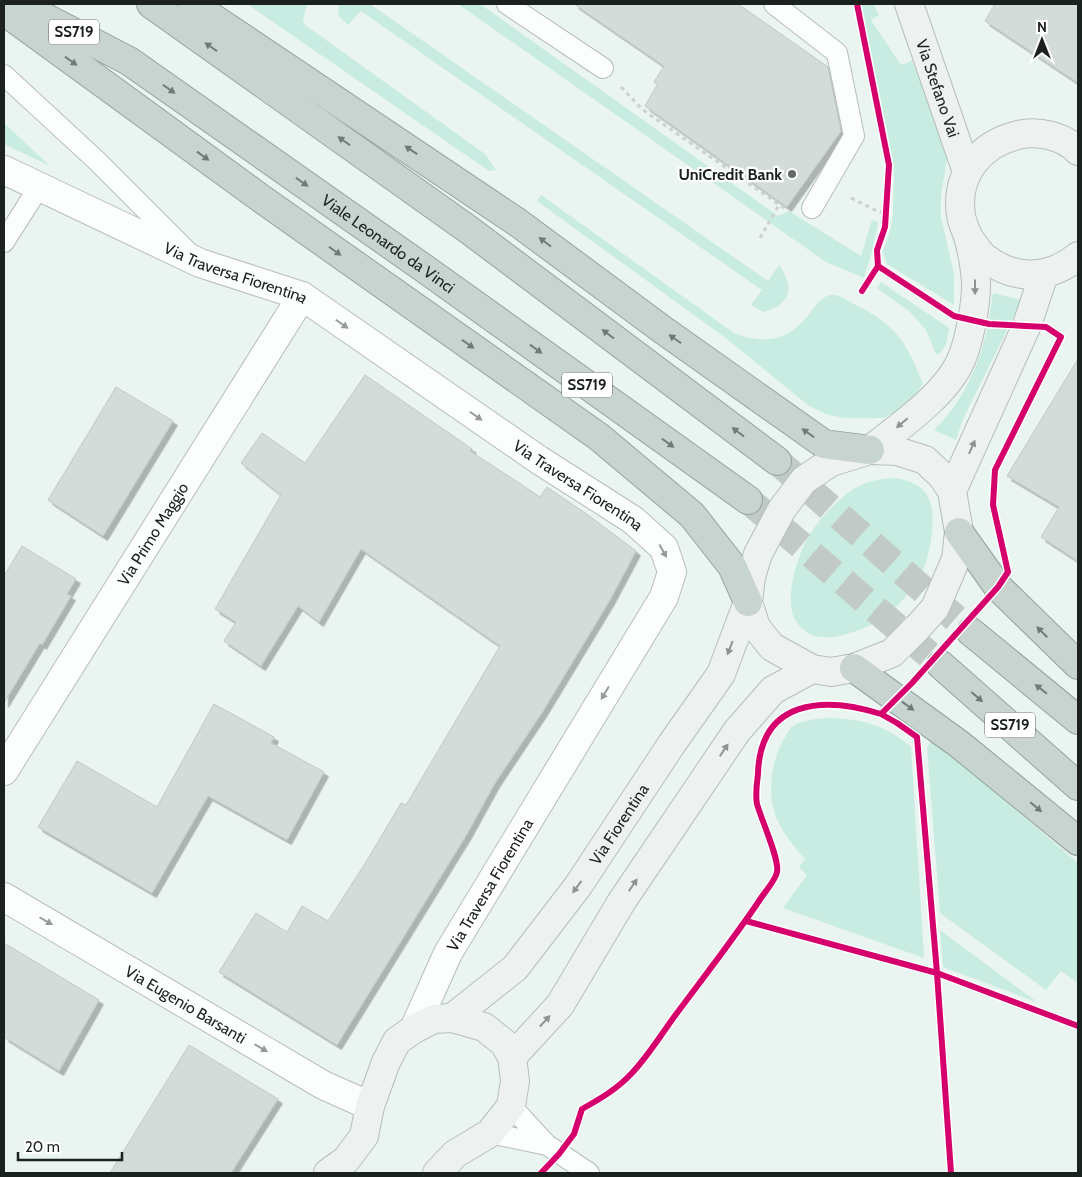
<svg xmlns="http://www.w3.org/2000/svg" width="1082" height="1177" viewBox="0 0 1082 1177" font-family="Cabin,sans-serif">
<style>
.green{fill:#c8ece1}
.building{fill:#d4dcda;stroke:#c1c8c6;filter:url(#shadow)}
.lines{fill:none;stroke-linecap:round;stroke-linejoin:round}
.highway-tunnel{stroke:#c1cac7;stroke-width:28;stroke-dasharray:28 14;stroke-linecap:butt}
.lane-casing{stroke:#b6bebb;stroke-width:22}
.street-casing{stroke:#b6bebb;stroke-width:30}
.secondary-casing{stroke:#b6bebb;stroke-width:30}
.highway-casing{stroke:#93a39f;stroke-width:30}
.path{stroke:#ced1d0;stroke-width:3;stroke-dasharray:4 4;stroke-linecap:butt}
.lane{stroke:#fcfdfd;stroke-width:20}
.street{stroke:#fcfdfd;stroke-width:28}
.secondary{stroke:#edf1ef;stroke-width:28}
.highway{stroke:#c7d4d0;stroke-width:28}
.cycleway-casing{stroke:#fff;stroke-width:9}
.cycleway{stroke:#d6006c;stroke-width:6}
.oneway{fill:#717a78}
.oneway2{fill:#8e9391}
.oneway3{fill:#979a99}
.poi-dot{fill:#636b68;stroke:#fff;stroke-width:2}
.labels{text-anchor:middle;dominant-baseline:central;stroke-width:4.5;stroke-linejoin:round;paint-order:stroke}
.shield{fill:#fff;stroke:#5f6462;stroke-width:1}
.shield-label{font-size:15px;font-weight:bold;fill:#1b211f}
.street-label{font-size:16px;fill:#1b211f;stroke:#fff}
.poi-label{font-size:16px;font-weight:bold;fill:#1b211f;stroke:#fff;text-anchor:end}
</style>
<defs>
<filter id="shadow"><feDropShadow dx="4.5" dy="4.5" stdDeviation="0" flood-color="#0004"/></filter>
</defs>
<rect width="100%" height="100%" fill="#eaf4f1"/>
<path class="green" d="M247 4H307L303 20 305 25 485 154 496 170 489 171Z
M338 4H370L768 281 779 265C795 288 791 304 764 312L751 305 762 290 361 11 348 25 339 16Z
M458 4H480L778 216 789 211 861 256 872 220 878 222 873 248 864 278 826 262Z
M860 4H873L879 15 871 20 901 65 912 61 932 108 947 159 941 195V217L954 274V305L887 264 884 257 883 250 890 232 893 215 894 166Z
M4 123 50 166 4 144Z
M541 195 734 333C761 344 787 342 806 318 812 311 818 300 827 296 835 292 845 299 852 303 895 324 906 340 923 384L911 402 898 411 883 418H845L828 415 809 406 727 339 537 201Z
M881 282 949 328 946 344 940 354H936L926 330 910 312 877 288Z
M993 293 1022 300 963 419 956 440 934 430C973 391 986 347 993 293Z
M895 478C905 480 915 482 923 490 941 508 930 557 920 577 913 589 903 600 893 610 879 623 862 630 843 635 833 638 815 639 807 632 804 630 800 627 798 624 782 605 796 561 806 541 816 522 835 502 852 490 866 481 879 479 895 478Z
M829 718C863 719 885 725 911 747L924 958 783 908 807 875 799 867 805 859C796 848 786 838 780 825 765 799 770 761 786 736 788 733 789 729 792 727 803 719 817 719 829 718Z
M933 739 1078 863V983L1061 971 1046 990 940 913 927 747Z
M940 930 1037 1002 943 967Z"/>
<path class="building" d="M574 4H738L828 67 841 131 787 207 645 106 657 85 654 82 664 66Z
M995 4H1078V83L985 21Z
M1078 359V561L1041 537 1059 507 1007 476Z
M365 375 472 449 470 451 513 479 540 497 547 487 588 515 636 551 610 600 543 711 495 783 467 834 337 1045 219 972 256 913 287 932 302 906 328 921 366 862 401 803 406 805 500 646 361 549 319 622 298 606 261 666 224 641 236 622 215 609 281 495 241 463 262 433 305 463Z
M116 387 173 421 103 536 48 500Z
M22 546 76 579 67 594 71 596 42 645 40 643 4 703V576Z
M214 704 274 737 271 743 324 772 287 840 208 796 152 893 38 827 77 761 157 807Z
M4 943 99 1000 59 1071 4 1037Z
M189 1045 278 1099 231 1173H110Z"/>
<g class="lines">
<path class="highway-tunnel" d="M777 461 971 632
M748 500 941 665"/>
<defs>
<path id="lane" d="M507 4 603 68
M774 4 837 53 854 136 812 208
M4 75 96 160 189 253
M4 242 39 187
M511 1106 547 1145 589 1173
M490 1133 547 1145"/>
<g id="street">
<path id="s1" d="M4 170 200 263 302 296 539 460 633 520 664 548 672 572 664 597 448 953 414 1029"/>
<path id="s2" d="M4 771 302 296"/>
<path id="s3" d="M4 897 323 1085 370 1106"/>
</g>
<g id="secondary">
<path id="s4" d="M909 4 967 172"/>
<path d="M969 238C974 244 978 252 984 257 1014 281 1049 280 1078 256"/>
<path d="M870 450 897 451 925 460 942 476 952 491 959 532 956 559 935 608 918 627 892 653 854 668 831 672 812 669 772 647 756 627 748 602 751 577 758 554 782 509 804 480 831 462Z"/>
<path d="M870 450C900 426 946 395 961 360 969 342 976 305 976 286 976 272 972 250 968 237 966 230 962 223 961 215 955 175 980 144 1018 135 1038 130 1064 136 1078 151"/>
<path d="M952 491 1027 325 1044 274"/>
<path id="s5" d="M452 1018 515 968 578 886 671 745 721 674 748 602"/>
<path d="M512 1057 560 1005 622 901 737 731 773 690 812 669"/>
<path d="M328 1173 346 1160 364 1136 370 1106 386 1062 397 1041 414 1029 434 1019 452 1018 484 1027 504 1043 512 1057 515 1081 511 1106 490 1133 455 1154 437 1173"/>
</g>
<g id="highway">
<path id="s6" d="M19 4 129 61 425 269 748 500"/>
<path d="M151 4 469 230 777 461"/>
<path d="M192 4 517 222 663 330 824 444 870 450"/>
<path d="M4 11 259 197 599 437 692 515 732 566 748 602"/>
<path d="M959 532 998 587 1078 665"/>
<path d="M971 632 1078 720"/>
<path d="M941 665 1078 786"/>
<path d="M854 668 959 744 1078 841"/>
</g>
</defs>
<use href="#lane" class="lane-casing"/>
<use href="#street" class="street-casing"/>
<use href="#secondary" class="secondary-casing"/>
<use href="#highway" class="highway-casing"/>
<path class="path" d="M621 87 643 110 784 208
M851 198 877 211 886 213
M760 238 779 205"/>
<use href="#lane" class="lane"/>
<use href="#street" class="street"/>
<use href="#secondary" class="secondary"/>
<use href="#highway" class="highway"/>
<defs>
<path id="cycleway" d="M857 4 889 165 885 227 877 250 878 266 862 291
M881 714 897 723 917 737 937 973 951 1173
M746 921 937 973 1078 1026
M541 1173 559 1154 574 1134 582 1109C600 1099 617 1089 631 1074 646 1059 661 1035 674 1017 703 978 732 941 759 901 763 894 776 880 777 872 780 860 761 819 757 804 755 794 757 783 758 774 760 699 824 696 881 714L912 683 998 587 1008 572 993 505 995 470 1061 337 1046 327 989 324 954 316 878 266"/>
</defs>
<use href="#cycleway" class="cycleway-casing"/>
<use href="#cycleway" class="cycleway"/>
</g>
<defs><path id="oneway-solid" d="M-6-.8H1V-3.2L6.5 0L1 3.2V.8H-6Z" transform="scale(1.25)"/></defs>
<g class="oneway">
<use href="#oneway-solid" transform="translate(211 47) rotate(-145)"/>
<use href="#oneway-solid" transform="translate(71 61) rotate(36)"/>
<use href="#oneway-solid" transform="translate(169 89) rotate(35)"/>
<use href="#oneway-solid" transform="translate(344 141) rotate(-145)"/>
<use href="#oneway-solid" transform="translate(411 150) rotate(-146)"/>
<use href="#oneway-solid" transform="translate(203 156) rotate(36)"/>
<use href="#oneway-solid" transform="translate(302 182) rotate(35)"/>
<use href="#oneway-solid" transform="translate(545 242) rotate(-143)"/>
<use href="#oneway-solid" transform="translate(335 251) rotate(35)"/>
<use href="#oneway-solid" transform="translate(608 334) rotate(-143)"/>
<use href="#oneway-solid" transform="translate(675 339) rotate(-145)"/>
<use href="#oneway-solid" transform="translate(468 344) rotate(35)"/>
<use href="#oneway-solid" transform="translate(536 349) rotate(36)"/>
<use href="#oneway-solid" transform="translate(738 432) rotate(-143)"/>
<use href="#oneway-solid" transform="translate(808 433) rotate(-145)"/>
<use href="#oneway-solid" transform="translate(668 443) rotate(36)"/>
<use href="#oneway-solid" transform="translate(1042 632) rotate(-135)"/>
<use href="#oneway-solid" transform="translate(1041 689) rotate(-141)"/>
<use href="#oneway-solid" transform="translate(977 697) rotate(41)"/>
<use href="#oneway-solid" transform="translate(908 706) rotate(36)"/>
<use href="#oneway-solid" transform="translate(1036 807) rotate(40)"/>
</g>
<g class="oneway2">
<use href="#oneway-solid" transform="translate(975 287) rotate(90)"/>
<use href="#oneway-solid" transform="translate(902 423) rotate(140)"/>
<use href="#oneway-solid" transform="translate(972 447) rotate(-66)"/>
<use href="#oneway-solid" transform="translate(730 648) rotate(111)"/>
<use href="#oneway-solid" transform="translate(724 750) rotate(-56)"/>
<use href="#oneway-solid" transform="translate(633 885) rotate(-56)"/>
<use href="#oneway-solid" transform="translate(577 887) rotate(126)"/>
<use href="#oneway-solid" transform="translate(545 1021) rotate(-47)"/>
</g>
<g class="oneway3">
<use href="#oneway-solid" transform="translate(342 324) rotate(35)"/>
<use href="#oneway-solid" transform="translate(476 416) rotate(35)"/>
<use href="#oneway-solid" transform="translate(663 551) rotate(61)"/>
<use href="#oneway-solid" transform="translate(605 693) rotate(121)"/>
<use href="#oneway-solid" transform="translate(46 921) rotate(30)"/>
<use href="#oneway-solid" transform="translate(261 1048) rotate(30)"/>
</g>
<circle class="poi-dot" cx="792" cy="174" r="5"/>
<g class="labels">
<g class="shield">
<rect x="49" y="19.5" width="50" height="25" rx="4"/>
<rect x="562" y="372.5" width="50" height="25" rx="4"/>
<rect x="985" y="712.5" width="50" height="25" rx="4"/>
</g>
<g class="shield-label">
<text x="74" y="32">SS719</text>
<text x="587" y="385">SS719</text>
<text x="1010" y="725">SS719</text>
</g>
<g class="street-label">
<text stroke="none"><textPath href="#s4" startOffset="89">Via Stefano Vai</textPath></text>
<text stroke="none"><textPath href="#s6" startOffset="441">Viale Leonardo da Vinci</textPath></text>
<text stroke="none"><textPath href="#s1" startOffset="254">Via Traversa Fiorentina</textPath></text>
<text stroke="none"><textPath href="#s1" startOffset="659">Via Traversa Fiorentina</textPath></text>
<text stroke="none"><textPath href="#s2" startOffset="280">Via Primo Maggio</textPath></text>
<text stroke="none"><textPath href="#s5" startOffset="258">Via Fiorentina</textPath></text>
<text transform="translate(490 885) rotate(-59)">Via Traversa Fiorentina</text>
<text stroke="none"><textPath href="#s3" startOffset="211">Via Eugenio Barsanti</textPath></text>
</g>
<g class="poi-label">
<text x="782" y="174">UniCredit Bank</text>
</g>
</g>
<rect width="1082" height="1177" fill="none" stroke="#1b211f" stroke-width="10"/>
<g transform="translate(1042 40)" stroke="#ffffff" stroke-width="4" paint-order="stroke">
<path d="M0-4L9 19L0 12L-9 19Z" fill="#1b211f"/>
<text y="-8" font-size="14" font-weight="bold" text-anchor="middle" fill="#1b211f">N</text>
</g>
<path d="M18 1152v8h104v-8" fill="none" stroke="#1b211f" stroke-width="2.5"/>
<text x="25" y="1152" font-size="15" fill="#1b211f" stroke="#ffffff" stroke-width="4" paint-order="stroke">20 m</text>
</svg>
